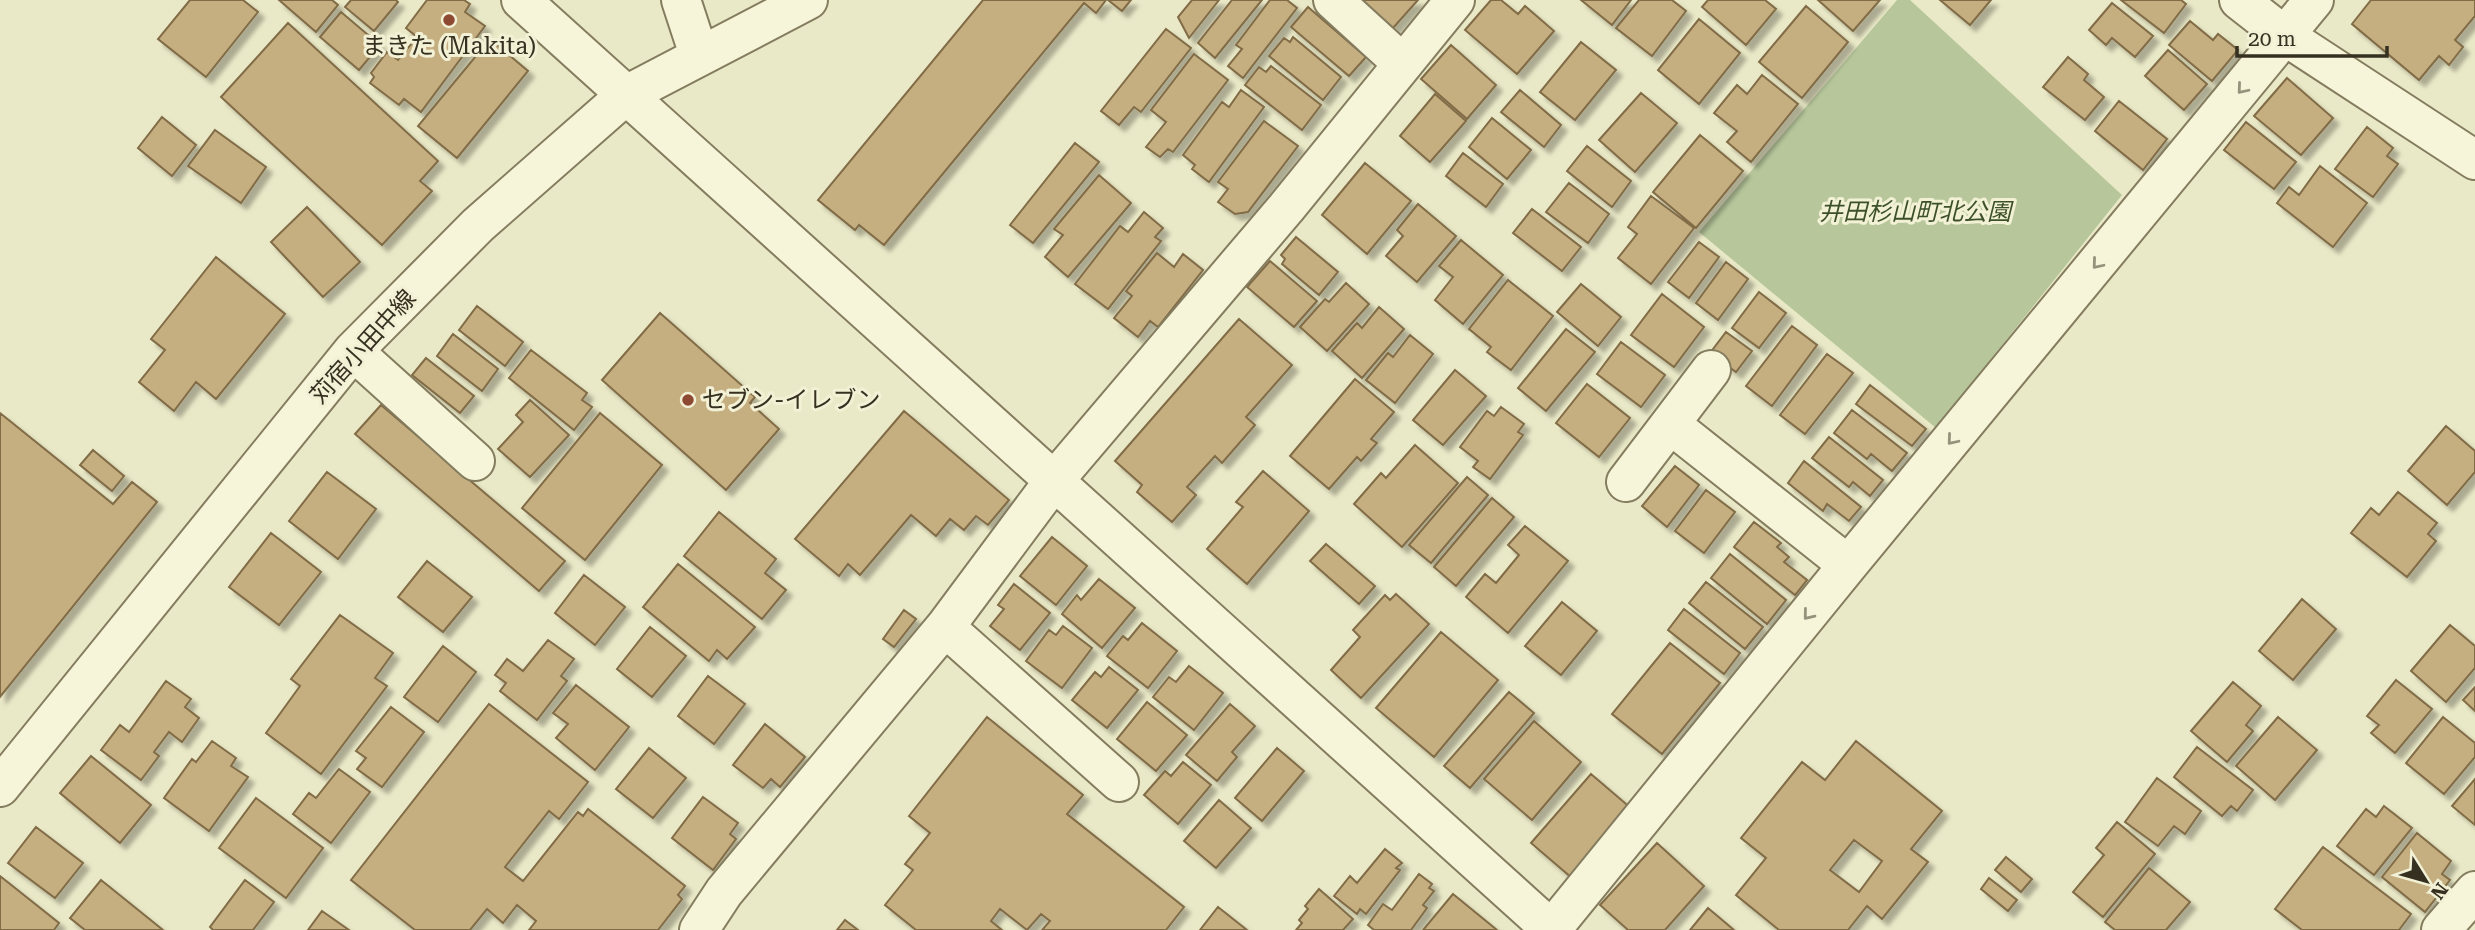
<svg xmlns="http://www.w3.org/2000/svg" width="2475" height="930" viewBox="0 0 2475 930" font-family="'Roboto Serif','Noto Sans JP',serif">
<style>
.green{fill:#b7c79b}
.building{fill:#c5ae80;stroke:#816c46;stroke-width:2;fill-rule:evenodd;filter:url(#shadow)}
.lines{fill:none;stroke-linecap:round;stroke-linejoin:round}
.minor-casing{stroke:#847c5e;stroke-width:42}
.minor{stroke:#f6f4d9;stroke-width:38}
.oneway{stroke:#96927c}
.poi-dot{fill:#8e4933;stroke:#f2f1d5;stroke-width:2.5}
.labels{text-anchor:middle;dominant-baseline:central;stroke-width:6;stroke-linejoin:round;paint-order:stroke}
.poi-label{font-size:24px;fill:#363020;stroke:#f2f1d5}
.park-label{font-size:24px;font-style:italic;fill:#3c5029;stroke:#f2f1d5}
.street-label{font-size:24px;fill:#363020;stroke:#f2f1d5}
</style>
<defs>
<filter id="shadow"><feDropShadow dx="6" dy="6" stdDeviation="2" flood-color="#0004"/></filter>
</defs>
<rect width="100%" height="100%" fill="#eae9c7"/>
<path class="green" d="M1897 0H1910L2122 195 1936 428 1699 232Z"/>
<path class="building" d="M190 0H243L258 12 206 77 158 39Z
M279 0H332L338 5 316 32Z
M351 0H396L398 2 374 31 345 7Z
M427 0H464L470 4 465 12 485 26 421 112 404 99 399 105 370 83 374 77 371 73 387 52 398 60 417 37 406 28Z
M983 0H1106L1096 13 1084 3 884 245 859 225 855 230 818 200Z
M1108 0H1131L1122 11Z
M1192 0H1219L1189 38 1178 17Z
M1232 0H1262L1215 58 1198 43Z
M1270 0H1287L1297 8 1243 78 1228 66 1242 49 1236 45Z
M1362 0H1418L1393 28Z
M1491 0H1501L1518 14 1525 6 1554 31 1517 74 1465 30Z
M1581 0H1631L1612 25Z
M1639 0H1672L1686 11 1652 56 1616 28Z
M1708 0H1765L1776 9 1746 45 1702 7Z
M1818 0H1880L1853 31Z
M1940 0H1991L1970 25Z
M2121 0H2181L2186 4 2164 33Z
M2371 0H2475V16L2455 40 2463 47 2449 65 2439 56 2419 80 2352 24Z
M2112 3 2153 36 2135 57 2112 38 2106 45 2089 30Z
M1806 6 1848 42 1802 98 1759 62Z
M1308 7 1366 57 1349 76 1291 27Z
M341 12 380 45 359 70 320 37Z
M1699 19 1740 53 1699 104 1658 70Z
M2190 21 2213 40 2218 34 2238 50 2212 81 2169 45Z
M288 23 438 161 420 181 432 191 382 245 221 97Z
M1166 29 1191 48 1141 112 1134 107 1119 125 1101 111Z
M1293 37 1341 77 1323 100 1269 56 1284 38 1290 42Z
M490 39 528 71 457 158 418 126Z
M1581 42 1616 70 1575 120 1540 92Z
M1451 45 1496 85 1467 119 1421 79Z
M2168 50 2207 84 2184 110 2145 76Z
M1194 54 1228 80 1173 152 1168 149 1160 157 1146 147 1166 122 1151 110Z
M2068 57 2088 74 2084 80 2104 97 2085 120 2043 87Z
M1271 66 1321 105 1302 130 1245 85 1259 67 1266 72Z
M1762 75 1798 104 1751 162 1727 142 1737 131 1714 113 1737 85 1747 94Z
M2287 78 2333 118 2301 155 2254 116Z
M1241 90 1264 107 1209 182 1192 169 1195 165 1183 155 1222 102 1229 107Z
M1520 90 1561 125 1544 147 1501 112Z
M1641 93 1677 123 1635 172 1599 140Z
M1435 94 1466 121 1430 162 1400 136Z
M2119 101 2167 139 2143 170 2095 131Z
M162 117 196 145 172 176 138 148Z
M1492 118 1531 150 1507 179 1469 147Z
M1264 121 1298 146 1248 212 1235 214 1218 202 1228 189 1218 182Z
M2246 122 2296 162 2274 189 2224 150Z
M2367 127 2393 148 2387 156 2398 164 2373 197 2335 169Z
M215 130 266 167 241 203 188 166Z
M1700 135 1743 171 1696 228 1653 192Z
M1075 143 1099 162 1033 243 1010 225Z
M1587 146 1631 181 1612 207 1567 171Z
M1463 153 1503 184 1486 207 1446 176Z
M1365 163 1411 201 1367 254 1322 215Z
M2320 166 2367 203 2333 247 2277 203 2289 187 2299 195Z
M1099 175 1131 203 1068 277 1045 257 1063 235 1054 229Z
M1569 183 1609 214 1588 243 1546 212Z
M1651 196 1694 228 1651 284 1618 258 1637 234 1628 227Z
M1418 204 1456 236 1417 282 1386 256 1403 236 1397 230Z
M307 207 360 262 323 297 271 242Z
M1532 209 1581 247 1562 271 1513 233Z
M1144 212 1163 228 1155 237 1161 241 1108 309 1075 284 1120 226 1128 232Z
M1296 237 1338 272 1319 295 1282 264 1285 259 1281 255Z
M1461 240 1503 275 1463 324 1435 300 1453 277 1439 266Z
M1699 242 1719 257 1689 298 1668 282Z
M1157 253 1174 267 1183 254 1203 270 1158 327 1150 321 1138 337 1114 318 1132 296 1126 291Z
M216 257 285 314 216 399 196 382 174 411 139 382 165 350 151 339Z
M1270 261 1317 301 1294 327 1247 287Z
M1726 262 1748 279 1718 320 1696 303Z
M1508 280 1553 316 1511 370 1487 352 1491 347 1469 329Z
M1346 283 1369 304 1327 351 1300 327 1325 299 1329 302Z
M1581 284 1621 317 1598 346 1557 312Z
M1759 292 1786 313 1759 348 1732 328Z
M1662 294 1704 327 1674 367 1631 335Z
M477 306 523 342 505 366 459 330Z
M1379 307 1404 329 1362 378 1332 351 1357 323 1362 328Z
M660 313 755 397 750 403 779 429 726 490 602 380Z
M1239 319 1292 365 1246 417 1255 425 1222 463 1215 456 1187 487 1196 495 1172 522 1137 492 1142 485 1115 461Z
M1792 326 1817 345 1772 406 1746 386Z
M1566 329 1595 352 1546 411 1518 388Z
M1726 332 1752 351 1736 372 1710 353Z
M453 334 498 369 482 391 437 356Z
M1410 335 1433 354 1395 403 1366 380 1388 353 1393 357Z
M1621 342 1665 375 1641 407 1597 374Z
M531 350 587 393 582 400 592 407 574 430 509 378Z
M1827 354 1853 373 1805 434 1780 415Z
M426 358 474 396 460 413 412 375Z
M1455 370 1486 396 1443 445 1413 420Z
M1355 379 1394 412 1371 439 1377 443 1361 461 1357 457 1329 489 1290 456Z
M1587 384 1630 418 1599 457 1556 423Z
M1870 385 1926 429 1912 446 1856 404Z
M530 400 569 435 530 477 498 449 523 422 516 415Z
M381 405 565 561 539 591 355 434Z
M1501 407 1524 424 1518 432 1523 435 1490 479 1473 467 1478 461 1460 447 1487 411 1494 416Z
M1852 410 1907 453 1892 471 1871 454 1867 459 1834 433Z
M904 411 1009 500 988 525 976 516 964 530 950 519 936 536 911 515 860 575 848 564 839 576 795 539Z
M0 413 113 504 132 482 157 502 0 697Z
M600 413 662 465 585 560 522 508Z
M2446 426 2475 451V472L2447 505 2408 471Z
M1829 437 1883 480 1870 496 1853 482 1849 487 1812 458Z
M1415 445 1458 483 1402 547 1354 504 1381 473 1386 478Z
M93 450 124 476 112 491 80 465Z
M1804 461 1861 507 1849 521 1827 504 1823 511 1788 483Z
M1675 466 1699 485 1667 527 1642 506Z
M1263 471 1309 511 1247 584 1207 549 1243 507 1236 502Z
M327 472 376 509 338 559 289 521Z
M1467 477 1488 495 1431 563 1409 545Z
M1706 490 1735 512 1704 553 1675 531Z
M2398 492 2437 523 2428 534 2436 541 2407 577 2351 533 2371 508 2379 515Z
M1492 498 1514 517 1456 586 1434 567Z
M719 512 776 559 765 573 786 590 762 619 684 556Z
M1754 522 1781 543 1777 547 1789 557 1784 562 1807 580 1795 595 1734 547Z
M1525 526 1568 561 1508 633 1466 597 1485 574 1496 583 1519 555 1508 545Z
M271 533 321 572 279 625 229 587Z
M1052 537 1087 566 1056 605 1020 576Z
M1326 544 1375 586 1359 604 1310 561Z
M1730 554 1786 600 1767 624 1711 578Z
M427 561 472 597 443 632 398 597Z
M678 564 755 627 727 659 717 650 709 661 643 607Z
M584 575 625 607 595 645 555 613Z
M1099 579 1135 608 1102 648 1062 614 1077 595 1081 600Z
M1706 582 1763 627 1745 649 1689 603Z
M1014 584 1050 613 1020 650 990 626 1004 609 998 605Z
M1396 594 1429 624 1361 698 1331 670 1360 637 1353 630 1385 595 1390 600Z
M2302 599 2336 629 2293 680 2259 651Z
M1562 602 1597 631 1561 675 1525 646Z
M1684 609 1740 653 1724 674 1668 630Z
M904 610 916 619 894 647 883 639Z
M340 615 393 653 375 678 387 686 321 774 266 733 300 686 291 679Z
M1142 623 1177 651 1148 688 1107 656 1123 636 1128 640Z
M2450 625 2475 646V668L2446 702 2411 671Z
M1063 626 1092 648 1062 688 1026 661 1049 630 1056 635Z
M650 627 686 656 652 697 617 669Z
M1441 632 1498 680 1434 757 1376 708Z
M548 640 574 659 561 676 567 681 537 720 500 691 506 683 495 675 507 659 523 671Z
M1670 643 1720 683 1662 754 1612 714Z
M443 646 476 672 438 722 404 697Z
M1189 666 1223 693 1194 730 1153 697 1169 677 1176 682Z
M1109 667 1138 690 1107 728 1072 700 1095 672 1101 677Z
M708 676 745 704 714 744 678 716Z
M2396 680 2432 709 2395 753 2371 733 2379 725 2367 716Z
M166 681 191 699 185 707 199 718 182 742 169 732 154 752 159 756 141 780 101 750 120 725 129 732Z
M2233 682 2261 706 2246 725 2253 731 2227 762 2191 731Z
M576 685 629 727 595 770 556 738 568 724 553 713Z
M2475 687V711L2463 700Z
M1509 692 1534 713 1470 788 1444 766Z
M1147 702 1187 735 1156 771 1117 739Z
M489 704 588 782 559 819 549 811 505 867 523 881 578 812 583 816 588 809 685 886 678 895 682 899 658 930H529L536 921 517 905 503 923 487 909 470 930H415L351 880Z
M1230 704 1255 726 1232 752 1237 757 1217 781 1186 755Z
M391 707 424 732 382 787 357 769 366 758 356 751Z
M987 717 1083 795 1067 814 1184 907 1166 930H1042L1050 921 1041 914 1027 930 1000 909 991 921 1002 930H916L885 905 913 870 905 864 930 833 909 816Z
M2278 717 2317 750 2275 800 2236 766Z
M2443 717 2475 743V757L2444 794 2406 763Z
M1534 721 1581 762 1532 820 1484 779Z
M765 724 805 757 780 787 771 779 763 788 733 765Z
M212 741 236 758 231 766 248 777 209 831 164 798 192 759 196 762Z
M1856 741 1942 811 1911 849 1928 862 1882 919 1867 906 1848 930H1779L1736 895 1766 858 1741 838 1802 762 1825 780ZM1854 840 1882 861 1859 892 1830 870Z
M2197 747 2253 790 2237 811 2231 806 2222 816 2174 777Z
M649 748 686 778 653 818 616 789Z
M1277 748 1304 771 1262 821 1235 798Z
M91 756 151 805 120 843 60 793Z
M1183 762 1211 785 1178 824 1144 795 1165 771 1171 776Z
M339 769 370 792 331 843 293 814 309 793 316 798Z
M1591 774 1632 809 1572 878 1531 843Z
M2157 778 2201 811 2185 834 2174 826 2158 846 2125 822Z
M2475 779V825L2452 806Z
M703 797 738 823 730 834 736 839 713 870 672 838Z
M256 798 323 848 286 898 219 848Z
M1219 800 1251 828 1216 868 1184 841Z
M2384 806 2412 828 2374 875 2337 846 2366 809 2376 817Z
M2117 822 2155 854 2103 917 2073 892 2104 855 2096 848Z
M36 827 83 863 55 898 8 863Z
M2417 833 2451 861 2442 874 2450 880 2425 912 2382 877Z
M1657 843 1704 886 1665 930H1628L1600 905Z
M2323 847 2411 914 2399 930H2302L2275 909Z
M1385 849 1402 863 1396 868 1400 870 1366 914 1360 909 1357 914 1334 896 1350 876 1357 883Z
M2006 857 2032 879 2021 892 1995 870Z
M2149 868 2190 902 2166 930H2115L2105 922Z
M1419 874 1432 884 1429 888 1434 891 1423 905 1427 908 1411 930H1374L1368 925 1383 904 1392 910Z
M0 876 59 923 54 930H0Z
M1989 878 2017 900 2008 911 1981 889Z
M101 880 163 930H85L70 918Z
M245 880 274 902 253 930H213L210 927Z
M1319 889 1353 919 1343 930H1296L1302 923 1299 920 1308 909 1305 906Z
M1453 894 1497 930H1423Z
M1218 907 1247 930H1200Z
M1708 908 1734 930H1690Z
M322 911 349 930H308Z
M845 920 858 930H837Z"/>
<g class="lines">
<defs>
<path id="minor" d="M521 0 1552 930
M681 0 699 55
M1333 0 1402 63
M2239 0 2285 36 2475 160
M353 351 475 461
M1670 424 1848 565
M1626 482 1711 370
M945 627 1119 782
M0 787 353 351 478 225 626 95 808 0
M699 930 724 892 945 627 1053 482 1286 208 1455 0
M1551 930 1848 565 2314 0
M2441 930 2475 891"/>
</defs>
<use href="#minor" class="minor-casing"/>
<use href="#minor" class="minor"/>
</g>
<defs><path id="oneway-chevron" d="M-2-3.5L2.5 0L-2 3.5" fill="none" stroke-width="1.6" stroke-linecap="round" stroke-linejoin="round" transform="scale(1.75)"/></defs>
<g class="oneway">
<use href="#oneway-chevron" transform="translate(2242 89) rotate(130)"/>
<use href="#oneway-chevron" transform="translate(2097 264) rotate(130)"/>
<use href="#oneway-chevron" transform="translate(1952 440) rotate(130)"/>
<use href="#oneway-chevron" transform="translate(1808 615) rotate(129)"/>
</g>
<g class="poi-dot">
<circle cx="449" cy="20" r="7"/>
<circle cx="688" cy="400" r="7"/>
</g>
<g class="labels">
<g class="poi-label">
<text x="449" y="46">まきた (Makita)</text>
<text x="702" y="400" text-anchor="start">セブン-イレブン</text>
</g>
<g class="park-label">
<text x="1915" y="212">井田杉山町北公園</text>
</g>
<g class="street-label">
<text transform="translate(363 347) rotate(-48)">苅宿小田中線</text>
</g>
</g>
<g transform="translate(2426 881) rotate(127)" stroke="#f2f1d5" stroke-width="5" paint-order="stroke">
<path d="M0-5L12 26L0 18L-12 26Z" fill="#363020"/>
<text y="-10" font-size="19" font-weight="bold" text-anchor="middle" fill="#363020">N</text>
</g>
<path d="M2237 46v10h150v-10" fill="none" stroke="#363020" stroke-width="3.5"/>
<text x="2248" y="46" font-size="21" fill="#363020" stroke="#f2f1d5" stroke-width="5" paint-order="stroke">20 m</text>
</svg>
